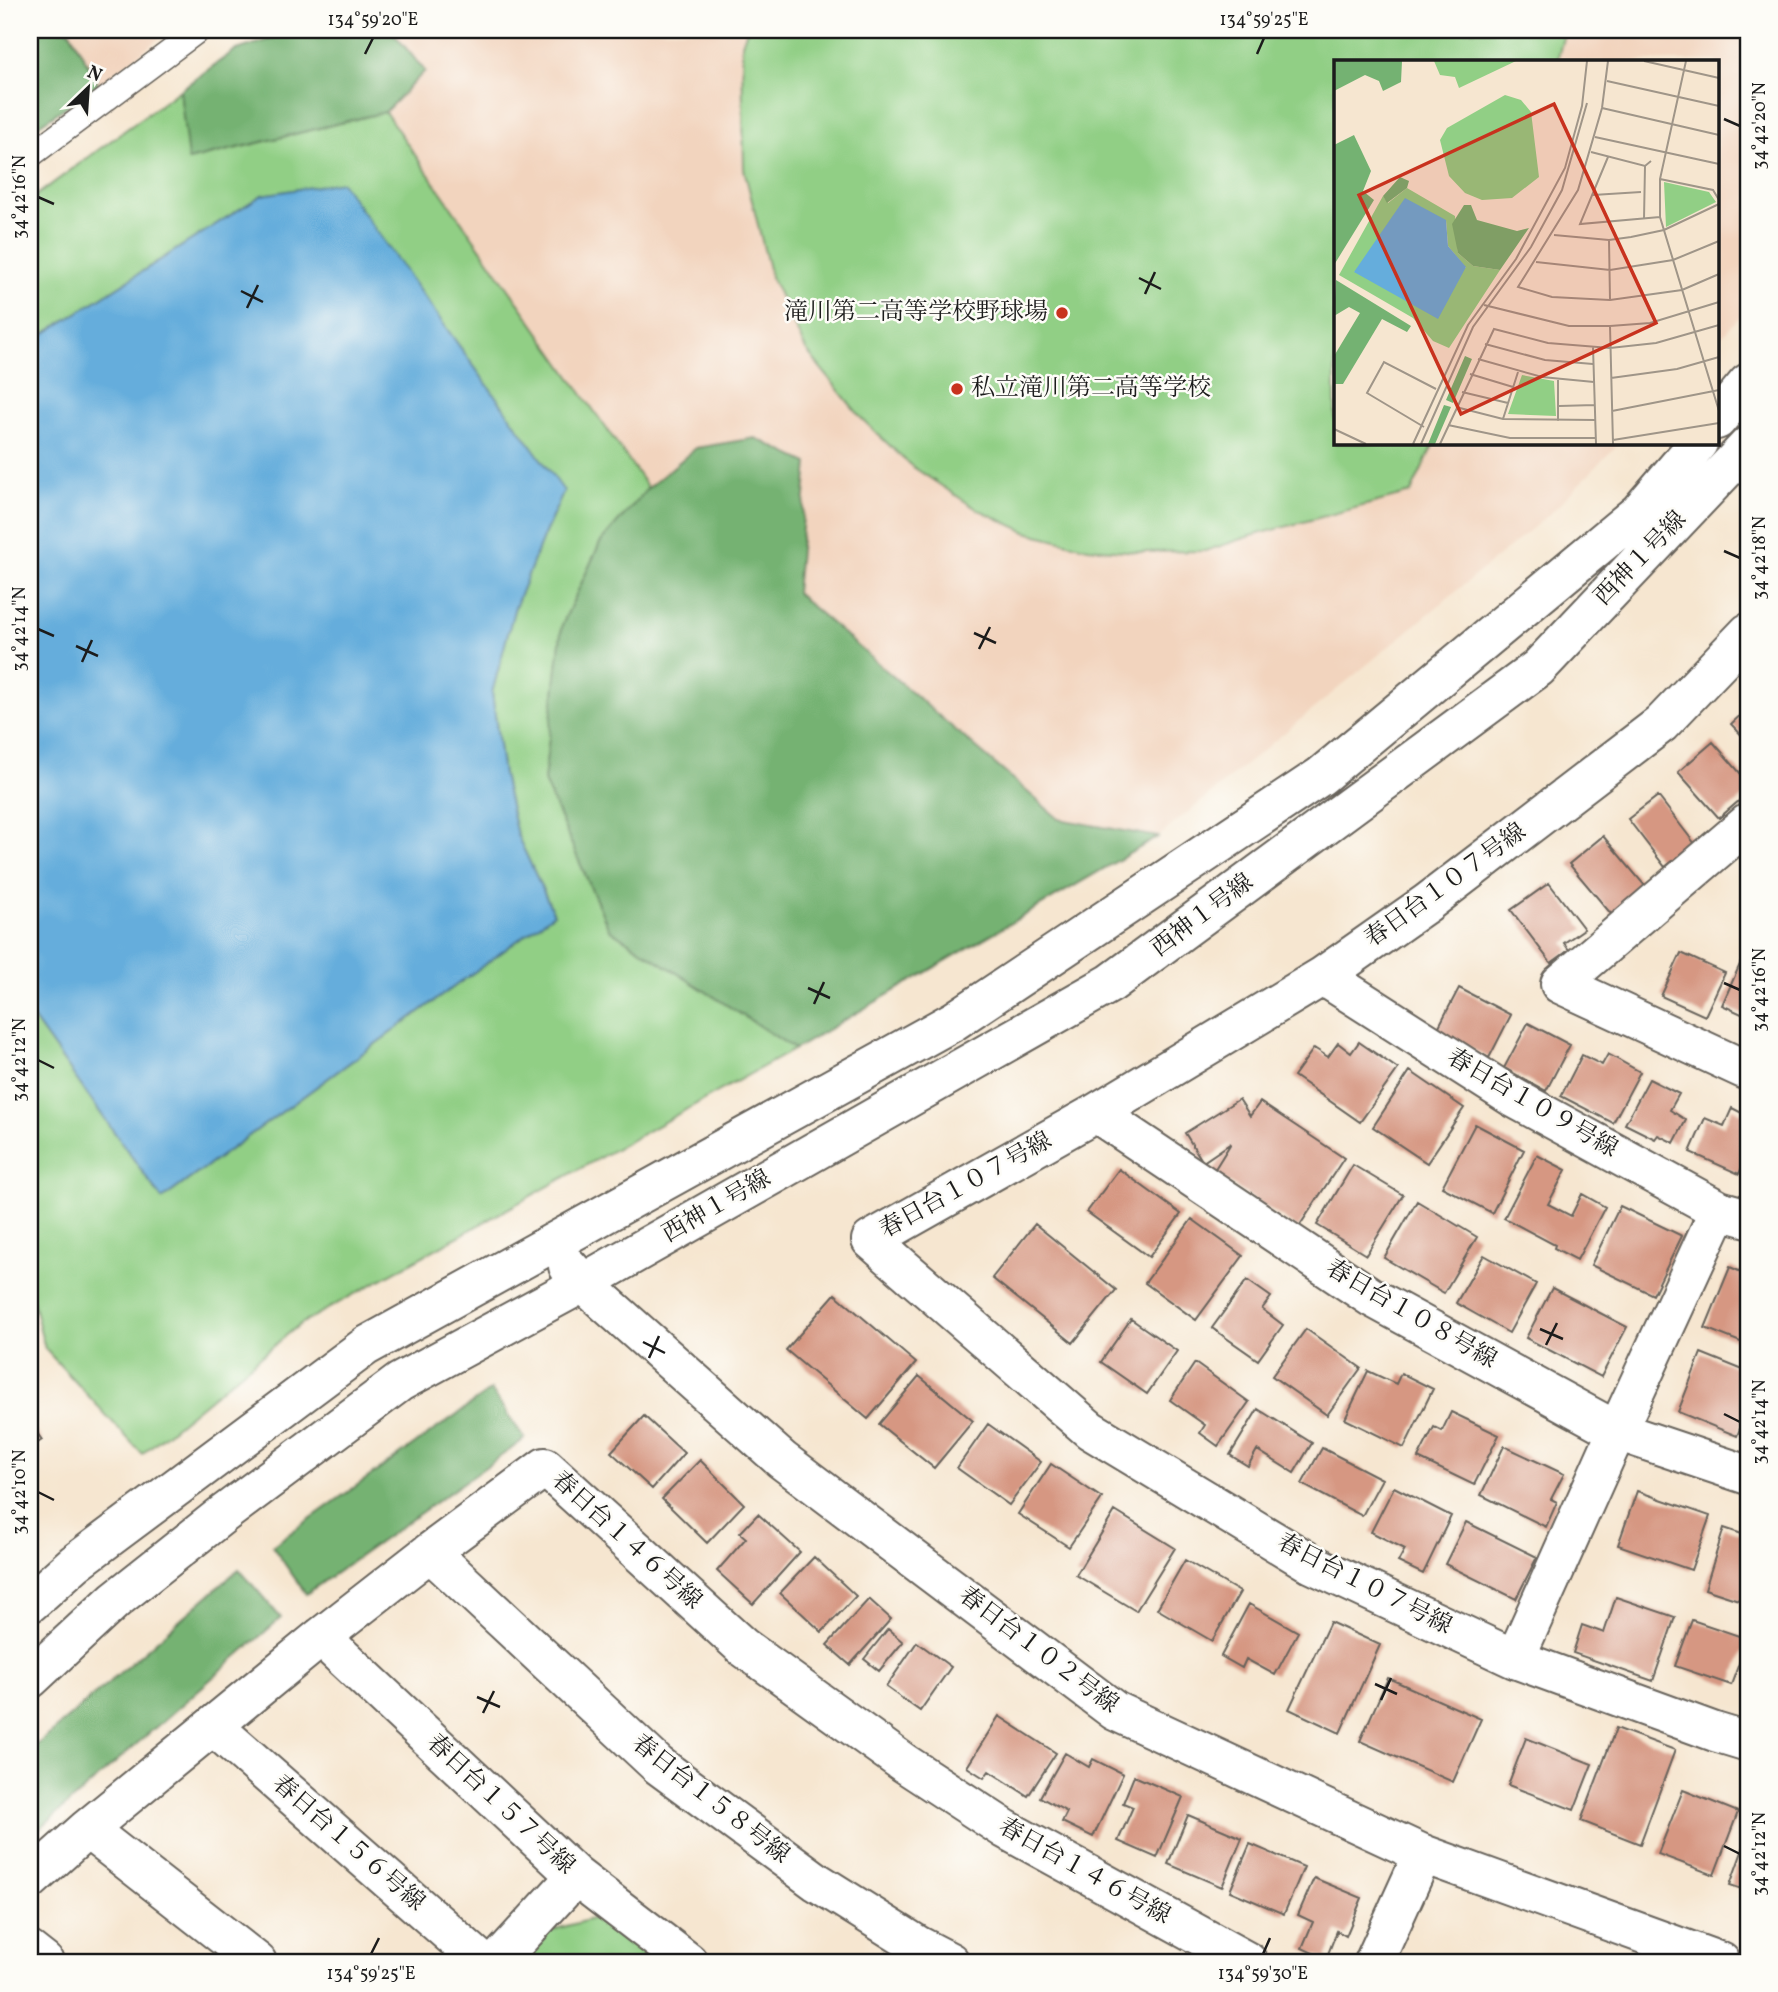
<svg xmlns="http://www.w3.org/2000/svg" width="1778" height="1992" viewBox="0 0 1778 1992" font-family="Vollkorn,'Noto Serif JP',serif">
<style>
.built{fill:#f2d4be}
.green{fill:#91cf85;stroke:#567650;stroke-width:2}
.forest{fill:#74b272;stroke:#486747;stroke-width:2}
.water{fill:#65addc;stroke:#40647c;stroke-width:2}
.building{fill:#d69782}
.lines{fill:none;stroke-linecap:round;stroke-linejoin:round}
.service-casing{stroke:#68635b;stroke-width:26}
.minor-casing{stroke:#68635b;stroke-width:42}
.tertiary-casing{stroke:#68635b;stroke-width:42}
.service{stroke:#fff;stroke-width:23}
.minor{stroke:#fff;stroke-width:38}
.tertiary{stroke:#fff;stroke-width:38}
.ticks{fill:none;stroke:#1c1c1c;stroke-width:2.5}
.poi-dot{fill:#c8321e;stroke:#fdfcf7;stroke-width:2.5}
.labels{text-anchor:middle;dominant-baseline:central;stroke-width:5;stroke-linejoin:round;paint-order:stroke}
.poi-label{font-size:24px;fill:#1c1c1c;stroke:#fdfcf7;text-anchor:end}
.street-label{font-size:24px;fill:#1c1c1c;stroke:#fdfcf7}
.inset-road{fill:none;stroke:#9f9588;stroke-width:2}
.view{fill:#c8321e;fill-opacity:0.15;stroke:#c8321e;stroke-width:3.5}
.inset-edge{fill:none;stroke:#1c1c1c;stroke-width:3.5}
.neatline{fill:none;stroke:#1c1c1c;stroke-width:2.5}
.ticks-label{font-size:18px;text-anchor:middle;fill:#1c1c1c}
</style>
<rect width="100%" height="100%" fill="#fdfcf7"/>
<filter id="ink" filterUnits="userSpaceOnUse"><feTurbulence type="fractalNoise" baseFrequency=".0143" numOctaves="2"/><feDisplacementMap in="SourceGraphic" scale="14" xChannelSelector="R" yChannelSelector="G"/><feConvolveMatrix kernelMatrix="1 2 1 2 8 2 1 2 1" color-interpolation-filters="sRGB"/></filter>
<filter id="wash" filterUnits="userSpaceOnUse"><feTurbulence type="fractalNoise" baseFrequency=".00686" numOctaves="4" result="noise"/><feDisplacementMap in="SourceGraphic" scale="28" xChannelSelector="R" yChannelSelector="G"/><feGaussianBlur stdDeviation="1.57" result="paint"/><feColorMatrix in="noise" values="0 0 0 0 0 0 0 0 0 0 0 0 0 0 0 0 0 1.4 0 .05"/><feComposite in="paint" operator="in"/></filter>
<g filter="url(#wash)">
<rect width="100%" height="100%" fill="#f6e6d0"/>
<path class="built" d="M69 30H170L99 85Z
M391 30H1748V308L1717 341V61H1335V443H1619L1552 512 1158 837 1059 819 795 593 807 463 754 438 696 448 648 488 385 112 425 71Z"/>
<path class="green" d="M747 30H1565L1557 61H1335V443H1434L1411 493 1251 536 1205 551 1139 552 1088 548 1026 532 975 508 910 465 862 419 806 350 771 277 744 169 742 44Z
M180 90 189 160 385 112 648 488 600 543 562 625 544 781 609 929 795 1049 299 1325 142 1454 45 1349 30 1290V1014L162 1199 554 914 517 835 503 775 492 693 514 610 544 535 564 491 262 195 30 343V200Z
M598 1917 661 1962H517L542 1933Z"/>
<path class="forest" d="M30 30H69L99 85 30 131Z
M298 30H391L425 71 385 112 188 160 180 90 234 51Z
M755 438 808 463 796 593 1059 819 1158 837 795 1049 609 929 544 781 562 625 600 543 648 488 696 448Z
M491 1390 525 1439 306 1594 272 1546Z
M239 1569 281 1618 30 1837V1751Z"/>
<path class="water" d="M341 182 564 491 544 535 514 610 492 693 503 775 517 835 554 914 162 1199 30 1014V343L262 195Z"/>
<g id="blocks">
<path class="building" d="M1748 708V742L1731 724Z
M1713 742 1748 782V793L1719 818 1678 772Z
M1658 796 1695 844 1665 867 1628 819Z
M1603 836 1646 887 1612 915 1569 864Z
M1549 883 1584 929 1564 943 1569 950 1551 963 1511 910Z
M1681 953 1725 973 1705 1016 1661 996Z
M1744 955 1748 957V1017L1722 1005Z
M1459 988 1511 1015 1489 1058 1437 1030Z
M1528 1023 1570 1045 1546 1091 1504 1068Z
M1359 1042 1398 1069 1360 1122 1294 1076 1314 1048 1328 1057 1338 1043 1351 1053Z
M1608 1054 1640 1072 1613 1123 1561 1096 1582 1055 1602 1065Z
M1410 1071 1464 1108 1427 1163 1373 1127Z
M1649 1079 1679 1094 1670 1110 1686 1120 1674 1143 1658 1135 1655 1139 1625 1124Z
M1239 1099 1250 1116 1260 1102 1344 1158 1298 1228 1213 1172 1231 1143 1203 1162 1185 1133Z
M1732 1108 1748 1116V1154L1739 1174 1690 1152 1705 1118 1724 1126Z
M1475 1124 1524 1150 1492 1213 1442 1187Z
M1537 1155 1566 1170 1548 1204 1571 1216 1582 1194 1605 1207 1577 1260 1554 1248 1555 1245 1504 1218Z
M1353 1165 1403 1195 1366 1255 1317 1225Z
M1119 1169 1181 1214 1149 1257 1087 1212Z
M1417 1201 1477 1237 1444 1293 1384 1258Z
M1620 1206 1682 1236 1653 1295 1591 1265Z
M1192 1219 1243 1256 1196 1320 1145 1283Z
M1035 1224 1116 1290 1073 1343 992 1278Z
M1484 1255 1536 1284 1509 1333 1456 1303Z
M1730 1267 1748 1275V1345L1705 1328Z
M1247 1280 1271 1297 1262 1309 1283 1325 1258 1360 1212 1328Z
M1552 1288 1627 1327 1601 1377 1526 1338Z
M835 1294 916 1363 868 1419 786 1350Z
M1131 1319 1177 1351 1147 1394 1101 1362Z
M1306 1329 1361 1368 1327 1415 1272 1376Z
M1701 1353 1748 1372V1408L1737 1436 1678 1412Z
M1195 1363 1249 1402 1218 1446 1200 1433 1205 1425 1170 1400Z
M1368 1371 1396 1384 1401 1373 1433 1389 1404 1448 1345 1419Z
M919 1376 973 1421 934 1468 879 1424Z
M1258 1409 1312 1443 1294 1473 1257 1450 1248 1466 1230 1455Z
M1451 1412 1499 1435 1474 1485 1418 1458 1434 1427 1442 1431Z
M644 1416 684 1453 652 1489 611 1452Z
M30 1423 42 1440 30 1448Z
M988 1424 1041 1462 1009 1505 957 1468Z
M1504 1446 1564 1474 1551 1499 1557 1502 1546 1527 1481 1495Z
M1322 1448 1382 1479 1362 1516 1302 1484Z
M700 1460 744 1504 707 1543 662 1499Z
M1051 1464 1102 1498 1069 1547 1018 1514Z
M1394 1487 1451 1516 1423 1574 1398 1562 1405 1549 1371 1532Z
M1637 1491 1710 1516 1691 1570 1618 1545Z
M1115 1511 1175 1548 1136 1611 1076 1575Z
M758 1514 800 1552 753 1604 717 1571 746 1538 740 1533Z
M1466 1522 1537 1557 1516 1599 1445 1564Z
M1724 1528 1748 1536V1603L1705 1589Z
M814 1557 856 1596 822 1632 780 1593Z
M1185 1560 1240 1592 1212 1641 1157 1609Z
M1616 1597 1675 1617 1653 1681 1573 1653 1582 1625 1604 1633Z
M869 1599 891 1619 850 1665 827 1645Z
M1249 1604 1298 1632 1275 1675 1246 1659 1242 1668 1221 1656Z
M1692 1620 1748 1639 1731 1685 1675 1666Z
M1330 1622 1380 1645 1340 1733 1289 1709Z
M888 1629 903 1642 879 1671 864 1659Z
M917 1642 951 1667 920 1711 886 1687Z
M1388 1678 1481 1719 1453 1782 1360 1741Z
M999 1716 1056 1753 1028 1796 989 1771 984 1778 967 1767Z
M1616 1728 1675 1750 1640 1844 1581 1821Z
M1526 1738 1592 1764 1574 1810 1508 1785Z
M1065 1753 1089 1767 1093 1759 1123 1774 1093 1837 1062 1822 1067 1812 1040 1797Z
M1134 1776 1183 1797 1157 1858 1118 1841 1133 1807 1123 1803Z
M1683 1790 1738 1812 1714 1875 1658 1854Z
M1188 1815 1242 1838 1222 1887 1168 1864Z
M1748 1835V1891L1730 1885Z
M1250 1844 1304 1867 1284 1914 1230 1891Z
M1314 1878 1362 1898 1346 1936 1337 1931 1326 1959 1302 1948 1313 1922 1298 1915Z"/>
</g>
</g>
<g filter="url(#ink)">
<use href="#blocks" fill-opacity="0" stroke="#68635b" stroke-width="2"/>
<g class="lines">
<defs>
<path id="service" d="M30 156 199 30"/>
<path id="minor" d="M1748 633 1661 724 1427 903 1323 976 1096 1113 871 1240 1090 1430 1312 1564 1515 1659 1715 1732 1748 1742
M1748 823 1560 984 1748 1071
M1323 976 1514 1098 1719 1210 1748 1218
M1096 1113 1371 1297 1617 1431 1748 1475
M430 1552 658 1765 817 1882 919 1946 950 1962
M321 1637 576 1876 688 1962
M1515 1659 1617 1431 1719 1210
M213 1726 482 1962
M87 1829 257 1962
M30 1880 87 1829 321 1637 430 1552 545 1467 743 1647 904 1763 1005 1829 1248 1962
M30 1951 44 1962
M497 1962 576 1876
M1374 1962 1423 1854"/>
<path id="tertiary" d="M1717 420 1748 383
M568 1266 583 1283 782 1460 1115 1711 1423 1854 1721 1962
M30 1603 75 1563 366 1346 954 1021 1321 776 1639 512 1698 443
M30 1679 115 1600 222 1515 400 1382 583 1283 1111 983 1538 668 1748 446"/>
</defs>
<use href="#service" class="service-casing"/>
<use href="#minor" class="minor-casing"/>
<use href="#tertiary" class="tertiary-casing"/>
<use href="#service" class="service"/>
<use href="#minor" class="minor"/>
<use href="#tertiary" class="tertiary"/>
</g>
</g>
<path class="ticks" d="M365 54 373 38M1257 54 1264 38M1724 119 1740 126M38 197 54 204M1139 278 1161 289M241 291 263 302M1145 294 1155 272M247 308 258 285M1724 551 1740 558M38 629 54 636M974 633 996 643M76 646 98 656M979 649 990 627M82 662 92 640M1724 983 1740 990M808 988 830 998M814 1004 824 982M38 1060 54 1068M1540 1329 1563 1339M643 1342 665 1353M1546 1345 1557 1323M649 1358 659 1336M1724 1414 1740 1422M38 1492 54 1500M1375 1684 1397 1694M477 1697 500 1707M1381 1700 1391 1678M483 1713 494 1691M1724 1846 1740 1854M371 1954 379 1938M1263 1954 1270 1938"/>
<g class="poi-dot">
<circle cx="1062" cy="313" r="7"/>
<circle cx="957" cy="389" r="7"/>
</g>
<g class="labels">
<g class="poi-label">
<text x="1048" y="313">滝川第二高等学校野球場</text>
<text x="971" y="389" text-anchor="start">私立滝川第二高等学校</text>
</g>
<g class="street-label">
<text transform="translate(1641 559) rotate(-46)">西神１号線</text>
<text transform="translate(1446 886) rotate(-36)">春日台１０７号線</text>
<text transform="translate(1203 916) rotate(-37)">西神１号線</text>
<text transform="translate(1532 1104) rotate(30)">春日台１０９号線</text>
<text transform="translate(966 1186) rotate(-29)">春日台１０７号線</text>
<text transform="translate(717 1207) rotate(-30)">西神１号線</text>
<text transform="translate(1411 1315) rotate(30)">春日台１０８号線</text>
<text transform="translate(626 1541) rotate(42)">春日台１４６号線</text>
<text transform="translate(1364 1585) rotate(27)">春日台１０７号線</text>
<text transform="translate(1038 1651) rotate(37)">春日台１０２号線</text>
<text transform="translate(710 1800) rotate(38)">春日台１５８号線</text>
<text transform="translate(500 1805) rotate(43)">春日台１５７号線</text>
<text transform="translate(348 1844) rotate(41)">春日台１５６号線</text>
<text transform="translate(1084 1872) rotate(29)">春日台１４６号線</text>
</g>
</g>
<g transform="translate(1334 60)">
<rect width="385" height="385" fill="#f6e6d0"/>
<path d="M100 1H182L125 28 121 17 106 15ZM171 35 187 40 197 52 205 117 178 138 148 140 131 133 115 116 106 80 113 68ZM330 122 375 132 382 142 332 167ZM73 128 121 156 124 193 139 206 166 210 115 288 99 281 79 258 5 215 49 136 54 143ZM112 160 114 186 132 208 20 212ZM188 315 220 321 222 356 174 354Z" fill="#91cf85" fill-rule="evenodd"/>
<path d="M0 1H68L67 22 49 31 45 21 31 15 0 31ZM20 75 37 111 29 131 40 140 0 205V85ZM66 117 75 121 73 128 53 143 49 136ZM130 145H137L143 160 183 171 195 168 166 210 139 206 124 193 118 164ZM2 220 77 266 73 272 48 259 9 324H0V296L26 253 15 247 0 256ZM131 296 138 299 119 343 112 340ZM110 345 117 347 101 384H94Z" fill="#74b272"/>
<path d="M71 138 112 160 114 186 132 207 104 259 20 212Z" fill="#65addc"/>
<path class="inset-road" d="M274 1 268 48 244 130 184 227 218 237 276 240 348 230 385 214M310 1 385 18M352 1 326 119V157L385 351M273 21 385 46M268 48 385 75M261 77 385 104M257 92 311 106 317 101M274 97 246 164 326 157M326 119 379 130 385 140M259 135 307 132M310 159 311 106M220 175 275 180 297 177 330 170 385 144M275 180 276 240M202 202 276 210 339 200 385 181M150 245 235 266H276L316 263 385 242M276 266 279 384M151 284 211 300 259 304M259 287 262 384M144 299 208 317 260 322M136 314 179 327M277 318 343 309 385 297M224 320V361M128 332 174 343M225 346 261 345M122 347 169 359 262 360M278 351 385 330M169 359 184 312M114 365 176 378H262M90 367 33 333 50 302 102 329M0 369 32 384M279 380 385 363M79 384 134 265 182 199 231 108 248 46 253 1M87 384 139 267 197 187 228 130 253 43M106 384 160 269 214 283 276 288 322 283 385 265"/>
<path class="view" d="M220 44 322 263 127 354 25 135Z"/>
<rect width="385" height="385" class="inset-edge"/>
</g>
<rect width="1778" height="1992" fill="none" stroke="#fdfcf7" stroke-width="77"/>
<g transform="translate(88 88) rotate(25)" stroke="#fdfcf7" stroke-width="5" paint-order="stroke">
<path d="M0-5L12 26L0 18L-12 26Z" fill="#1c1c1c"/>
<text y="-10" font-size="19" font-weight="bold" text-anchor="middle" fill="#1c1c1c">N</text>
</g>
<rect x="38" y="38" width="1702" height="1916" class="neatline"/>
<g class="ticks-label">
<text x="373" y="25">134°59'20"E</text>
<text x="1264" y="25">134°59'25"E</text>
<text transform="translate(1759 126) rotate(-90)" y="6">34°42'20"N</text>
<text transform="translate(19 197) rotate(-90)" y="6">34°42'16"N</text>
<text transform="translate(1759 558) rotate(-90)" y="6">34°42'18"N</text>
<text transform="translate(19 629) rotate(-90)" y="6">34°42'14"N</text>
<text transform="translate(1759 990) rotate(-90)" y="6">34°42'16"N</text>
<text transform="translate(19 1060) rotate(-90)" y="6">34°42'12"N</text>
<text transform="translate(1759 1422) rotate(-90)" y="6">34°42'14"N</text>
<text transform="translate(19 1492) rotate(-90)" y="6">34°42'10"N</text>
<text transform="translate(1759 1854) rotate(-90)" y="6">34°42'12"N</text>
<text x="371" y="1979">134°59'25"E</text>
<text x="1263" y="1979">134°59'30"E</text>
</g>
</svg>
